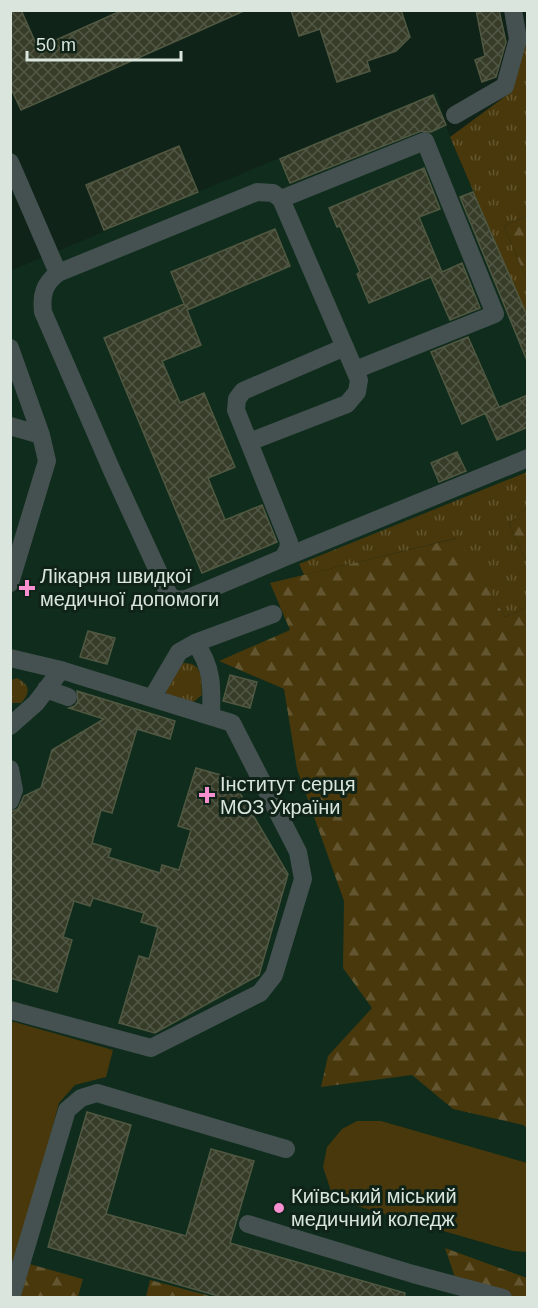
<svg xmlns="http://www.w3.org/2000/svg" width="538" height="1308" viewBox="0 0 538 1308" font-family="Arial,sans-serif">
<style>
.built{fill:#0f2c1c}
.grass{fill:url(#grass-tufts)}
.forest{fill:url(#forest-firs)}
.green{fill:#48380c}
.building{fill:url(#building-cross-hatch);stroke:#515842;stroke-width:1.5}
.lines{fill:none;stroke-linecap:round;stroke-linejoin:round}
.minor{stroke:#445150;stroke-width:18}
.poi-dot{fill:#f690d0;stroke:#0f2318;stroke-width:2}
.labels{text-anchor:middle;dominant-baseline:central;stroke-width:6;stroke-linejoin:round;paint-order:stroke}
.poi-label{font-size:20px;fill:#d9e5dd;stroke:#0f2318;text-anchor:start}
</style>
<defs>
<pattern id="grass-tufts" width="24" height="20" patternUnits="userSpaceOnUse" patternTransform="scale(1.5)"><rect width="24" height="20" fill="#48380c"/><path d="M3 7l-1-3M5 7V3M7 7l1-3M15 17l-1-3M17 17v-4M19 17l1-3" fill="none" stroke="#62552f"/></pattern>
<pattern id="forest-firs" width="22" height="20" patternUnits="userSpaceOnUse" patternTransform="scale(1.5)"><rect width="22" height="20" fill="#48380c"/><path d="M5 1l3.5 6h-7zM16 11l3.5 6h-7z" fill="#62552f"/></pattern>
<pattern id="building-cross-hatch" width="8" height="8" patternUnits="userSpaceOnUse" patternTransform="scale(1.5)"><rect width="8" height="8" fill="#363c27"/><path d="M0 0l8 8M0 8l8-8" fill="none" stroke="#525846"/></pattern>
</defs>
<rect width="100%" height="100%" fill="#0f2318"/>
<path class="built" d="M436 92 450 137 527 316V472L299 565 447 889 527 1102V1297H11L10 271Z"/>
<path class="grass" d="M527 36V216L504 226 527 281V316L450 137 507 95Z
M527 472V507L509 524 527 562V607L505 617 457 538 304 575 299 564Z
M182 663C204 662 201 679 202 695L192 703 168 698 164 687Z
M17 678C30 685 31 692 21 703H11V680Z"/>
<path class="forest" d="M527 216V281L504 226Z
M527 507V562L509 524Z
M458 538 505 617 527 607V1128L523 1125 453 1109 412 1075 321 1087 328 1056 372 1008 343 968 344 901 297 769 284 689 219 661 290 630 270 583Z
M445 1248 527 1278V1297L466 1298 461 1295Z
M26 1263 83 1279 78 1297 16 1298Z
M150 1280 210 1296V1297H146Z"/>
<path class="green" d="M11 1021 113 1050 106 1077 75 1085 59 1103 11 1282Z
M357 1121H381L527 1163V1252L513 1251 350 1204 331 1191 323 1167 327 1147 342 1129Z"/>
<path class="building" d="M10 10H21L38 48 123 10H246L21 110 10 86Z
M291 10H401L410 37 396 51 367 61 370 71 337 82 320 29 299 36Z
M476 10H499L506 42 496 77 482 82 475 60 485 56Z
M433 95 446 125 431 132 421 131 290 183 280 159Z
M179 146 198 192 104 230 86 185Z
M424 168 440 209 419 217 442 272 462 263 480 308 450 320 431 277 369 303 357 274 360 272 340 226 337 227 329 208Z
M473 192 528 318V363L460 197Z
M275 229 290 266 187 310 201 345 162 361 180 403 204 393 235 467 208 478 225 520 262 505 277 542 202 573 104 338 184 304 171 272Z
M468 337 499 407 462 424 431 352Z
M528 395V427L497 440 485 413Z
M457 452 466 471 439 482 431 463Z
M88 631 115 638 107 664 80 657Z
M230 675 257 682 250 708 223 701Z
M77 691 175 721 170 739 137 729 112 813 101 810 92 843 111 849 108 857 160 873 162 865 179 870 191 830 178 826 196 768 231 778 288 874 259 975 155 1033 119 1023 139 956 149 959 158 927 141 922 144 913 93 898 90 906 74 901 63 937 72 940 57 992 10 978V812L18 809 24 796 41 788 52 750 104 719 69 708 75 706 78 701Z
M87 1112 131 1125 106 1214 186 1236 211 1149 254 1161 230 1243 405 1293 404 1298H225L48 1247Z"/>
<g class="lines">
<path class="minor" d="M455 115 505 86 518 39 513 10
M10 162 58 273
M281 199 425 141 495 314 355 370
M10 348 41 435 47 461 10 583
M10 426 41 435
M249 442 347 404 357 392 359 380 281 199 273 193 257 192 58 273C44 284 41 295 43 312L113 473 169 595 176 600 186 599 283 558 288 549 289 542 236 410 237 399 243 391 345 347
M283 558 528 458
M195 643 273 614
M10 658 61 670 232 723 298 852 303 879 274 975 260 993 151 1048 10 1010
M46 689 68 697
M152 698 179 652 195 643C213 667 212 688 211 716
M10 726 36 703 61 670
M10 769 14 790 10 801
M248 1224 413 1274 503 1298
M11 1298 67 1110 81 1098 97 1093 286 1149"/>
</g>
<g class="poi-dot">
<path d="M24 579h6v6h6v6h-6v6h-6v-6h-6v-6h6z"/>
<path d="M204 786h6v6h6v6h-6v6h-6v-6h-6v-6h6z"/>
<circle cx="279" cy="1208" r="6"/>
</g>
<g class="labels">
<g class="poi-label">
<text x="40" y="576">Лікарня швидкої<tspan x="40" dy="23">медичної допомоги</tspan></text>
<text x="220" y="784">Інститут серця<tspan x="220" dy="23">МОЗ України</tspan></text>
<text x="291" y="1196">Київський міський<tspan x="291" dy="23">медичний коледж</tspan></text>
</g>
</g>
<rect width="538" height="1308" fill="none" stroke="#d9e5dd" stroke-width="24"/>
<path d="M27 51v9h154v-9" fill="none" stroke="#d9e5dd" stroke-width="3"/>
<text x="36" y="51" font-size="18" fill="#d9e5dd" stroke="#0f2318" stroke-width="4.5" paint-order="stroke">50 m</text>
</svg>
